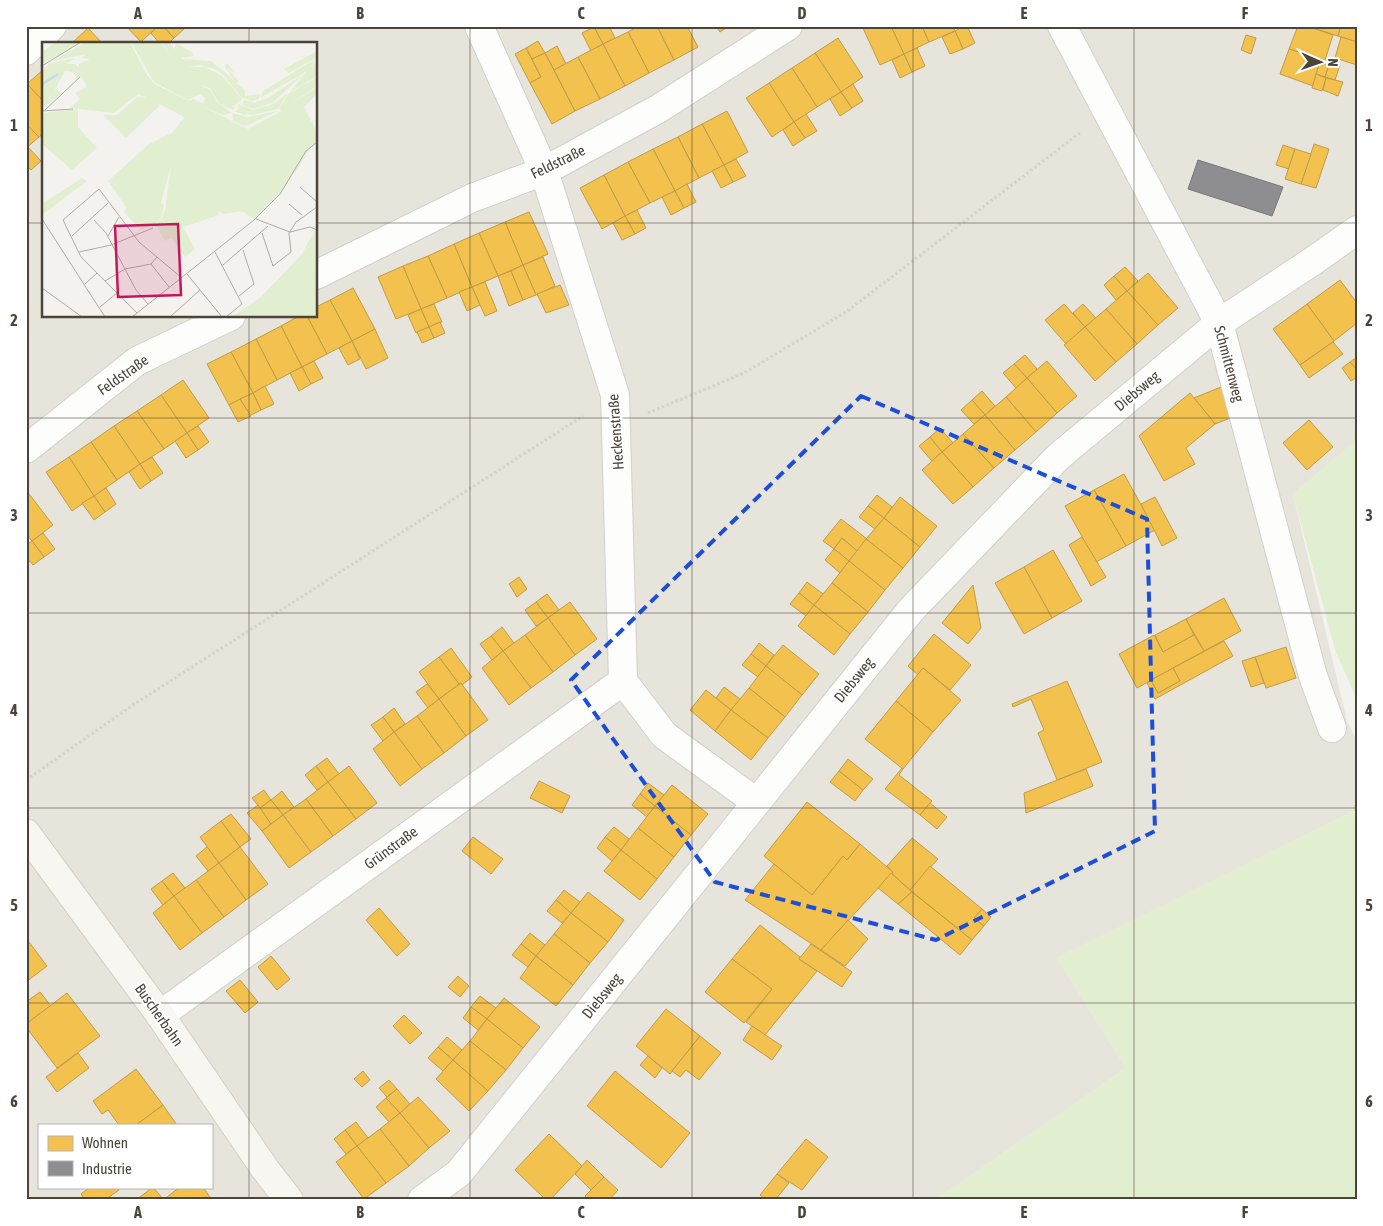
<svg xmlns="http://www.w3.org/2000/svg" width="1383" height="1226" font-family="'Asap Condensed',sans-serif">
  <rect width="100%" height="100%" fill="#f4f2ee"/>
  <path fill="#e7e4dc" fill-rule="evenodd" d="M26,26H1357V440L1293,494L1347,721L1357,741V809L1057,958L1126,1068L935,1200H26ZM44,44H316V316H44ZM39,1125H211V1187H39Z"/>
  <g fill="#e1eecf">
    <path d="M1357,440V700L1335,650L1293,494Z"/>
    <path d="M1357,809V1200H935L1126,1068L1057,958Z"/>
  </g>
  <g fill="#f2c14e" stroke="#c09c48">
    <path d="M126,26H158L141,42Z"/>
    <path d="M158,26H163L174,38L168,44H160L151,33Z"/>
    <path d="M163,26H182L184,29L174,38Z"/>
    <path d="M595,26H609L615,38L603,44L594,27Z"/>
    <path d="M638,26H657L674,60L649,73L628,32Z"/>
    <path d="M657,26H687L698,47L674,60Z"/>
    <path d="M716,26H729L720,32Z"/>
    <path d="M862,26H891L904,54L880,65Z"/>
    <path d="M891,26H922L929,42L904,54Z"/>
    <path d="M922,26H953L955,31L929,42Z"/>
    <path d="M964,26H967L975,43L963,49L955,31Z"/>
    <path d="M1298,26H1307L1333,35L1325,60L1289,49Z"/>
    <path d="M1307,26H1341L1338,36Z"/>
    <path d="M1341,26H1357V42L1338,36Z"/>
    <path d="M594,27L603,44L591,51L582,33Z"/>
    <path d="M88,28L103,44H71Z"/>
    <path d="M955,31L963,49L950,54L942,37Z"/>
    <path d="M628,32L649,73L625,86L603,44Z"/>
    <path d="M1246,35L1256,38L1251,54L1241,50Z"/>
    <path d="M1341,37L1357,42V65L1335,58Z"/>
    <path d="M838,38L863,77L841,92L815,53Z"/>
    <path d="M538,41L545,53L532,59L526,48Z"/>
    <path d="M603,44L625,86L600,99L578,57Z"/>
    <path d="M557,46L566,64L554,70L545,53Z"/>
    <path d="M526,48L541,77L530,83L515,54Z"/>
    <path d="M917,48L925,66L912,72L904,54Z"/>
    <path d="M1289,49L1321,59L1313,86L1280,74Z"/>
    <path d="M545,53L575,111L552,124L530,83L541,77L532,59Z"/>
    <path d="M815,53L841,92L817,107L792,68Z"/>
    <path d="M904,54L912,72L900,78L892,60Z"/>
    <path d="M578,57L600,99L575,111L554,70Z"/>
    <path d="M1321,59L1330,62L1325,77L1316,74Z"/>
    <path d="M1330,62L1340,65L1335,80L1325,77Z"/>
    <path d="M792,68L817,107L794,122L769,83Z"/>
    <path d="M44,69V102L27,84Z"/>
    <path d="M1316,74L1326,78L1322,91L1312,88Z"/>
    <path d="M1326,78L1343,82L1338,96L1323,90Z"/>
    <path d="M769,83L794,122L772,137L746,98Z"/>
    <path d="M27,84L44,102V133L39,137L26,124Z"/>
    <path d="M853,84L863,101L852,108L841,92Z"/>
    <path d="M841,92L852,108L840,116L830,99Z"/>
    <path d="M727,111L748,152L724,165L702,124Z"/>
    <path d="M806,114L817,131L805,138L794,122Z"/>
    <path d="M794,122L805,138L793,146L783,130Z"/>
    <path d="M26,124L39,137L26,148Z"/>
    <path d="M702,124L724,165L699,178L678,137Z"/>
    <path d="M678,137L699,178L675,191L653,149Z"/>
    <path d="M1314,144L1329,149L1316,188L1301,184Z"/>
    <path d="M1283,145L1295,149L1289,169L1276,165Z"/>
    <path d="M28,147L41,161L31,170L26,165V148Z"/>
    <path d="M653,149L675,191L650,203L628,162Z"/>
    <path d="M1295,149L1311,154L1301,184L1285,179Z"/>
    <path d="M736,159L746,176L733,182L724,165Z"/>
    <path d="M628,162L650,203L625,216L604,175Z"/>
    <path d="M724,165L733,182L721,188L712,171Z"/>
    <path d="M604,175L625,216L602,229L580,188Z"/>
    <path d="M687,184L696,202L684,208L675,191Z"/>
    <path d="M675,191L684,208L671,215L662,197Z"/>
    <path d="M637,210L646,228L635,234L625,216Z"/>
    <path d="M529,212L548,254L523,265L505,222Z"/>
    <path d="M625,216L635,234L622,240L613,223Z"/>
    <path d="M505,222L523,265L498,276L479,233Z"/>
    <path d="M479,233L498,276L472,287L454,244Z"/>
    <path d="M454,244L472,287L447,298L428,256Z"/>
    <path d="M428,256L447,298L421,309L403,266Z"/>
    <path d="M543,257L555,286L536,295L523,265Z"/>
    <path d="M523,265L536,295L523,300L511,271Z"/>
    <path d="M403,266L421,309L396,319L378,277Z"/>
    <path d="M1125,267L1138,281L1127,291L1114,276Z"/>
    <path d="M511,271L523,300L509,306L498,276Z"/>
    <path d="M1148,273L1178,308L1158,325L1127,291Z"/>
    <path d="M1114,276L1127,291L1116,300L1104,285Z"/>
    <path d="M1340,280L1357,303V323L1334,341L1307,304Z"/>
    <path d="M485,282L497,311L485,316L472,287Z"/>
    <path d="M560,285L569,305L546,313L537,294Z"/>
    <path d="M472,287L480,305L467,311L459,292Z"/>
    <path d="M353,288L375,329L352,341L330,300Z"/>
    <path d="M1127,291L1158,325L1137,344L1106,309Z"/>
    <path d="M330,300L352,341L327,354L307,316H316V307Z"/>
    <path d="M434,304L442,322L429,327L421,309Z"/>
    <path d="M1064,304L1085,327L1066,344L1045,320Z"/>
    <path d="M1083,304L1096,318L1085,327L1073,313Z"/>
    <path d="M1307,304L1334,341L1300,365L1273,329Z"/>
    <path d="M421,309L429,327L416,333L408,315Z"/>
    <path d="M1106,309L1137,344L1116,362L1085,327Z"/>
    <path d="M299,316H307L327,354L302,367L281,326Z"/>
    <path d="M440,322L445,333L434,338L429,327Z"/>
    <path d="M281,326L302,367L277,380L256,339Z"/>
    <path d="M429,327L434,338L422,343L417,332Z"/>
    <path d="M1085,327L1116,362L1095,381L1064,345Z"/>
    <path d="M375,329L388,358L366,369L352,341Z"/>
    <path d="M256,339L277,380L253,393L231,352Z"/>
    <path d="M352,341L360,359L348,365L339,348Z"/>
    <path d="M1333,342L1343,354L1309,378L1300,365Z"/>
    <path d="M231,352L253,393L229,405L207,364Z"/>
    <path d="M1025,355L1037,369L1027,378L1014,364Z"/>
    <path d="M1357,357V370L1350,362Z"/>
    <path d="M314,361L323,378L311,384L302,367Z"/>
    <path d="M1047,361L1077,396L1057,413L1027,378Z"/>
    <path d="M1350,362L1357,370V377L1351,381L1342,368Z"/>
    <path d="M1014,364L1027,378L1016,388L1003,373Z"/>
    <path d="M302,367L311,384L299,391L290,373Z"/>
    <path d="M1027,378L1057,413L1036,432L1006,397Z"/>
    <path d="M183,380L209,418L187,433L161,395Z"/>
    <path d="M265,386L274,404L261,410L253,393Z"/>
    <path d="M1221,387L1233,417L1215,424L1194,398Z"/>
    <path d="M982,391L995,406L985,415L972,400Z"/>
    <path d="M253,393L261,410L249,416L240,399Z"/>
    <path d="M1190,393L1215,424L1186,448L1195,464L1164,481L1139,436Z"/>
    <path d="M161,395L187,433L164,449L137,411Z"/>
    <path d="M1006,397L1036,432L1015,450L985,415Z"/>
    <path d="M240,399L251,416L238,422L229,405Z"/>
    <path d="M972,400L985,415L974,424L961,410Z"/>
    <path d="M137,411L164,449L140,464L114,426Z"/>
    <path d="M985,415L1015,450L994,468L963,434Z"/>
    <path d="M1309,420L1333,447L1307,470L1283,443Z"/>
    <path d="M114,426L140,464L117,480L91,442Z"/>
    <path d="M198,426L209,442L198,450L187,433Z"/>
    <path d="M940,428L953,443L942,452L930,437Z"/>
    <path d="M187,433L198,450L186,458L175,441Z"/>
    <path d="M963,434L994,468L973,487L942,452Z"/>
    <path d="M930,437L942,452L932,461L919,446Z"/>
    <path d="M91,442L117,480L94,496L69,457Z"/>
    <path d="M942,452L973,487L953,504L922,470Z"/>
    <path d="M69,457L94,496L72,511L46,472Z"/>
    <path d="M152,457L163,473L151,481L140,464Z"/>
    <path d="M140,464L151,481L140,489L129,472Z"/>
    <path d="M1124,474L1155,530L1126,546L1094,490Z"/>
    <path d="M106,488L116,504L105,512L94,496Z"/>
    <path d="M26,490L53,525L32,541L26,534Z"/>
    <path d="M1094,490L1126,546L1096,562L1065,506Z"/>
    <path d="M877,495L892,507L884,518L868,506Z"/>
    <path d="M94,496L105,512L94,520L82,503Z"/>
    <path d="M900,497L937,526L920,547L884,518Z"/>
    <path d="M1155,497L1177,538L1162,546L1141,504Z"/>
    <path d="M868,506L884,518L875,529L859,517Z"/>
    <path d="M884,518L920,547L903,568L866,539Z"/>
    <path d="M841,519L867,539L857,551L842,538L834,549L823,541Z"/>
    <path d="M43,533L55,549L44,557L32,541Z"/>
    <path d="M1082,537L1106,577L1091,586L1069,545Z"/>
    <path d="M842,538L857,551L849,561L834,549Z"/>
    <path d="M866,539L903,568L885,590L849,561Z"/>
    <path d="M32,541L44,557L33,565L26,557V545Z"/>
    <path d="M834,549L849,561L840,573L825,560Z"/>
    <path d="M1053,550L1082,601L1052,618L1024,567Z"/>
    <path d="M849,561L885,590L868,612L832,583Z"/>
    <path d="M1024,567L1052,618L1024,634L995,583Z"/>
    <path d="M519,577L527,589L517,597L509,584Z"/>
    <path d="M807,582L823,594L814,605L799,593Z"/>
    <path d="M832,583L868,612L850,634L814,605Z"/>
    <path d="M973,585L981,628L968,644L942,623Z"/>
    <path d="M799,593L814,605L806,616L790,604Z"/>
    <path d="M547,594L559,610L548,618L536,602Z"/>
    <path d="M1224,598L1241,631L1204,651L1186,619Z"/>
    <path d="M536,602L548,618L536,626L525,610Z"/>
    <path d="M570,602L597,639L575,655L548,618Z"/>
    <path d="M814,605L850,634L834,655L798,626Z"/>
    <path d="M548,618L575,655L553,672L525,635Z"/>
    <path d="M1186,619L1194,635L1163,652L1155,635Z"/>
    <path d="M502,627L514,643L503,651L491,636Z"/>
    <path d="M934,634L971,665L950,690L923,668L918,675L908,666Z"/>
    <path d="M525,635L553,672L531,688L503,651Z"/>
    <path d="M1154,635L1163,652L1194,635L1204,651L1137,688L1119,654Z"/>
    <path d="M491,636L503,651L492,660L480,644Z"/>
    <path d="M1224,641L1233,656L1155,699L1147,683L1151,680L1158,693L1180,681L1173,668Z"/>
    <path d="M759,643L774,655L766,666L751,654Z"/>
    <path d="M783,645L819,674L802,695L766,666Z"/>
    <path d="M1286,647L1296,678L1266,688L1255,657Z"/>
    <path d="M451,648L472,677L462,685L461,683L459,684L439,657Z"/>
    <path d="M503,651L531,688L509,705L482,668Z"/>
    <path d="M751,654L766,666L758,677L742,665Z"/>
    <path d="M439,657L459,684L439,699L419,672Z"/>
    <path d="M1255,657L1264,683L1251,687L1242,661Z"/>
    <path d="M766,666L802,695L785,717L749,688Z"/>
    <path d="M923,668L961,700L933,732L896,701Z"/>
    <path d="M1173,668L1180,681L1158,693L1151,680Z"/>
    <path d="M1067,681L1102,762L1057,780L1038,733L1044,730L1031,699L1013,707L1012,704Z"/>
    <path d="M461,683L488,720L466,736L439,699Z"/>
    <path d="M427,684L439,699L428,708L416,692Z"/>
    <path d="M724,687L740,699L731,710L716,698Z"/>
    <path d="M749,688L785,717L768,738L731,710Z"/>
    <path d="M706,690L731,710L715,731L690,710Z"/>
    <path d="M439,699L466,736L444,753L417,716Z"/>
    <path d="M896,701L933,732L903,769L865,739Z"/>
    <path d="M394,708L405,724L394,732L383,717Z"/>
    <path d="M731,710L768,738L751,760L715,731Z"/>
    <path d="M417,716L444,753L422,769L394,732Z"/>
    <path d="M383,717L394,732L383,741L371,725Z"/>
    <path d="M394,732L422,769L400,786L373,749Z"/>
    <path d="M327,758L339,774L328,782L316,766Z"/>
    <path d="M848,759L873,779L863,790L839,771Z"/>
    <path d="M316,766L328,782L317,790L305,775Z"/>
    <path d="M349,766L377,803L356,819L328,782Z"/>
    <path d="M902,768L903,769L899,775L932,801L920,815L885,789Z"/>
    <path d="M1086,769L1093,786L1026,813L1024,793Z"/>
    <path d="M839,771L863,790L855,801L830,782Z"/>
    <path d="M539,781L570,796L562,813L530,798Z"/>
    <path d="M328,782L356,819L333,836L306,799Z"/>
    <path d="M648,783L664,795L655,806L640,794Z"/>
    <path d="M672,785L708,814L691,835L655,806Z"/>
    <path d="M264,790L271,800L260,808L252,798Z"/>
    <path d="M282,791L294,807L283,815L271,800Z"/>
    <path d="M640,794L655,806L647,817L632,805Z"/>
    <path d="M306,799L333,836L311,852L283,815Z"/>
    <path d="M271,800L283,815L271,824L260,808Z"/>
    <path d="M807,802L860,844L847,860L843,856L812,895L764,856Z"/>
    <path d="M930,803L947,817L937,829L920,815Z"/>
    <path d="M258,805L271,824L262,831L247,813Z"/>
    <path d="M655,806L691,835L674,857L638,828Z"/>
    <path d="M231,814L251,839L240,847L221,821Z"/>
    <path d="M283,815L311,852L289,868L262,831Z"/>
    <path d="M221,821L240,847L219,863L200,837Z"/>
    <path d="M614,827L629,839L621,850L605,837Z"/>
    <path d="M638,828L674,857L657,879L621,850Z"/>
    <path d="M473,837L503,859L491,874L462,851Z"/>
    <path d="M605,837L621,850L612,861L597,848Z"/>
    <path d="M912,838L938,859L910,890L891,873L893,872L887,866Z"/>
    <path d="M860,844L893,872L821,950L745,900L774,864L812,895L843,856L847,860Z"/>
    <path d="M207,847L219,863L208,871L196,856Z"/>
    <path d="M240,847L268,884L246,900L219,863Z"/>
    <path d="M621,850L657,879L640,900L604,871Z"/>
    <path d="M219,863L246,900L224,917L196,880Z"/>
    <path d="M930,866L982,909L974,918L984,926L972,940L910,890Z"/>
    <path d="M173,873L185,888L174,896L162,881Z"/>
    <path d="M891,873L912,892L898,904L878,888Z"/>
    <path d="M196,880L224,917L202,933L174,896Z"/>
    <path d="M162,881L174,896L163,905L151,889Z"/>
    <path d="M564,890L580,902L571,913L556,900Z"/>
    <path d="M588,892L624,920L608,942L571,913Z"/>
    <path d="M912,892L972,940L960,955L898,904Z"/>
    <path d="M174,896L202,933L180,950L153,913Z"/>
    <path d="M556,900L571,913L562,923L547,911Z"/>
    <path d="M379,908L410,944L397,956L366,920Z"/>
    <path d="M982,909L991,917L984,926L974,918Z"/>
    <path d="M571,913L608,942L590,963L554,934Z"/>
    <path d="M848,920L868,939L845,966L821,950Z"/>
    <path d="M760,925L800,957L799,959L817,971L765,1035L746,1022L772,989L732,959Z"/>
    <path d="M530,933L545,945L536,956L521,944Z"/>
    <path d="M554,934L590,963L573,985L536,956Z"/>
    <path d="M26,938L47,966L26,982Z"/>
    <path d="M521,944L536,956L528,967L512,955Z"/>
    <path d="M811,944L852,972L842,987L799,959Z"/>
    <path d="M271,956L290,979L277,990L258,967Z"/>
    <path d="M536,956L573,985L556,1006L520,978Z"/>
    <path d="M732,959L772,989L744,1023L705,992Z"/>
    <path d="M458,976L469,986L460,997L448,987Z"/>
    <path d="M240,980L258,1002L245,1013L226,991Z"/>
    <path d="M40,992L51,1006L26,1024V1002Z"/>
    <path d="M67,993L100,1036L57,1068L26,1027V1024Z"/>
    <path d="M480,996L496,1008L487,1019L471,1007Z"/>
    <path d="M504,998L540,1027L523,1048L487,1019Z"/>
    <path d="M471,1007L487,1019L478,1030L463,1018Z"/>
    <path d="M666,1009L700,1036L670,1074L636,1046Z"/>
    <path d="M404,1015L422,1033L410,1044L393,1026Z"/>
    <path d="M487,1019L523,1048L506,1070L470,1041Z"/>
    <path d="M752,1026L782,1046L772,1060L743,1040Z"/>
    <path d="M700,1036L721,1053L699,1080L686,1070L680,1077L672,1071Z"/>
    <path d="M447,1037L462,1050L453,1060L438,1047Z"/>
    <path d="M470,1041L506,1070L488,1091L453,1060Z"/>
    <path d="M438,1047L453,1060L443,1071L428,1058Z"/>
    <path d="M78,1053L89,1068L57,1092L46,1077Z"/>
    <path d="M648,1056L662,1068L655,1078L640,1065Z"/>
    <path d="M453,1060L488,1091L469,1111L436,1079Z"/>
    <path d="M136,1069L163,1105L136,1125H119L108,1110L102,1114L93,1101Z"/>
    <path d="M363,1071L370,1080L362,1087L354,1079Z"/>
    <path d="M615,1071L690,1133L661,1168L587,1106Z"/>
    <path d="M389,1080L397,1089L387,1097L379,1088Z"/>
    <path d="M397,1089L410,1104L400,1113L386,1098Z"/>
    <path d="M418,1097L450,1131L429,1148L400,1113Z"/>
    <path d="M386,1098L400,1113L389,1122L376,1107Z"/>
    <path d="M163,1105L177,1125H136Z"/>
    <path d="M400,1113L429,1148L409,1166L380,1129Z"/>
    <path d="M356,1122L368,1138L357,1146L345,1130Z"/>
    <path d="M380,1129L409,1166L386,1183L357,1146Z"/>
    <path d="M345,1130L357,1146L346,1154L334,1139Z"/>
    <path d="M549,1134L582,1166L550,1200H546L515,1170Z"/>
    <path d="M806,1139L828,1157L802,1190L777,1174Z"/>
    <path d="M357,1146L386,1183L364,1199L336,1162Z"/>
    <path d="M587,1160L604,1177L591,1190L575,1174Z"/>
    <path d="M777,1174L789,1183L775,1200H766L760,1195Z"/>
    <path d="M604,1177L618,1190L609,1200H589L585,1196Z"/>
    <path d="M90,1187H118L119,1190L105,1200H85L81,1194Z"/>
    <path d="M153,1187L163,1199L136,1200Z"/>
    <path d="M180,1187H203L212,1200H163Z"/>
  </g>
  <path fill="#8d8d92" stroke="#797777" d="M1198,160L1283,187L1272,216L1188,189Z"/>
  <g fill="none" stroke-linecap="round" stroke-linejoin="round">
    <defs>
      <g id="minor">
        <path d="M479,26L544,171L615,395L623,681L664,735L756,802"/>
        <path d="M1062,26L1219,323L1313,676L1332,728"/>
        <path d="M26,51L52,26"/>
        <path d="M316,275L472,198L544,171L658,109L788,26"/>
        <path d="M26,449L137,361L231,316"/>
        <path d="M160,1015L623,681"/>
        <path d="M422,1200L459,1173L911,610L1058,457L1219,323L1313,261L1357,230"/>
      </g>
      <path id="secondary" d="M26,833L160,1015L265,1169L289,1200"/>
    </defs>
    <use href="#minor" stroke="#d2d0cb" stroke-width="30"/>
    <use href="#secondary" stroke="#d3cfc5" stroke-width="30"/>
    <g stroke="#d3d2cc" stroke-width="3" stroke-dasharray="2.5 2.5" stroke-linecap="butt">
      <path d="M648,413L744,373L846,312L1081,132"/>
      <path d="M26,780L133,705L583,416"/>
    </g>
    <use href="#minor" stroke="#fdfdfc" stroke-width="28"/>
    <use href="#secondary" stroke="#f7f6f1" stroke-width="28"/>
  </g>
  <path fill="none" stroke="#1d4ed8" stroke-width="4" stroke-dasharray="10 6" stroke-linejoin="round" d="M861,396L1147,519L1155,831L936,940L715,882L571,680Z"/>
  <path fill="none" stroke="#4b4439" stroke-width="1" stroke-opacity="0.55" d="M249,26V44M470,26V1200M692,26V1200M913,26V1200M1134,26V1200M26,223H44M316,223H1357M249,316V1200M26,418H1357M26,613H1357M26,808H1357M26,1003H1357"/>
  <g text-anchor="middle" stroke-width="5" stroke-linejoin="round" paint-order="stroke">
    <g font-size="15" fill="#4b4439" stroke="#fff">
      <text transform="translate(558 162) rotate(-26)" y="5">Feldstraße</text>
      <text transform="translate(1229 364) rotate(75)" y="5">Schmittenweg</text>
      <text transform="translate(123 375) rotate(-35)" y="5">Feldstraße</text>
      <text transform="translate(1137 391) rotate(-40)" y="5">Diebsweg</text>
      <text transform="translate(616 432) rotate(-94)" y="5">Heckenstraße</text>
      <text transform="translate(854 680) rotate(-51)" y="5">Diebsweg</text>
      <text transform="translate(391 848) rotate(-36)" y="5">Grünstraße</text>
      <text transform="translate(602 996) rotate(-51)" y="5">Diebsweg</text>
      <text transform="translate(159 1015) rotate(55)" y="5">Buscherbahn</text>
    </g>
  </g>
  <g transform="translate(42 42)">
    <rect width="275" height="275" fill="#f4f2ee"/>
    <path d="M14,0H40L0,22V10ZM44,0H88L103,30L112,42L147,59L151,57L161,62L163,56L158,52L146,58L112,40L89,0H119L133,21L120,0H127L140,17L169,19L192,38L183,25L184,22H186L192,31L184,25L197,40L194,41L203,48V54L218,52L217,57L209,59L199,55L181,33L173,27L157,23L146,25H163L180,34L200,57L190,65H193L191,68L177,61L168,46L156,42L168,48L175,60L190,71L206,75L236,69L203,84L191,79L190,71L181,73L158,63L206,87L240,69L237,67L246,52L275,35V44L241,67L275,45V52L262,65L275,90V98L241,147L212,177L200,169L181,172L176,169L177,173L141,185L153,207L143,215L129,196L123,199L114,183L120,176L123,168L129,124L119,161L122,163L119,176L112,183L99,188L82,170L85,166L66,139L107,102L130,91L143,75L107,57L118,63L84,96L61,73H75L95,55L105,56L96,52L72,71L28,66L38,57L33,51L45,45L39,34L36,38L31,30L23,29L13,47L20,51L3,64L0,62V29L8,21L34,16L24,22H33L37,26V22L48,17L40,16L44,12L11,19ZM135,2L150,10L151,14L139,16L132,6ZM275,9V15L247,31L242,27ZM275,16L267,27L275,18V34L248,50L265,29L218,56L221,49ZM263,31L230,61L211,67L201,63L202,58L212,61L226,56ZM245,52L236,67L210,73L203,71L206,74L192,69L196,68V62L211,68L231,62ZM36,67V85L55,106L30,128L0,102V71ZM40,136L45,139L0,173V162ZM267,188L275,189V275H190L219,255L260,212L271,191Z" fill="#e1eecf"/>
    <path fill="none" stroke="#c0ddf1" stroke-width="2.5" d="M0,42L16,32"/>
    <path fill="none" stroke="#b0aca6" stroke-width="1" d="M0,24L39,0M3,68L38,35M0,69L31,67M258,145L275,160M247,162L260,173M0,177L63,275M214,177L248,190L268,185L275,188M52,178L64,191L94,248L106,262M220,191L231,224L249,210L247,191L254,180L275,165M30,194L66,161M66,194L77,175M37,210L69,203L111,186M173,210L200,262L184,275M109,222L127,245M181,223L226,184M145,232L180,275M63,239L83,227L109,222L115,215M43,242L55,231M0,246L40,275M197,254L212,242L201,208M58,265L75,251M95,271L39,215L21,178L57,147L97,200L140,236M90,275L212,178L238,152L264,109L275,100M128,275L158,248"/>
    <path fill="#c2185b" fill-opacity="0.15" stroke="#c2185b" stroke-width="2.5" d="M136,182L139,253L76,255L73,184Z"/>
    <rect width="275" height="275" fill="none" stroke="#4b4439" stroke-width="2.5"/>
  </g>
  <rect width="1383" height="1226" fill="none" stroke="#ffffff" stroke-width="55"/>
  <rect x="38" y="1124" width="175" height="65" fill="#ffffff" stroke="#b7b4b0"/>
  <rect x="48" y="1136" width="25" height="15" fill="#f2c14e" stroke="#b7b4b0"/>
  <text x="82" y="1148" font-size="15" fill="#4b4439">Wohnen</text>
  <rect x="48" y="1161" width="25" height="15" fill="#8d8d92" stroke="#b7b4b0"/>
  <text x="82" y="1174" font-size="15" fill="#4b4439">Industrie</text>
  <g transform="translate(1320 62) rotate(92)" stroke="#ffffff" stroke-width="4" paint-order="stroke">
  <path d="M0-4L9 19L0 12L-9 19Z" fill="#4b4439"/>
  <text y="-8" font-size="14" font-weight="bold" text-anchor="middle" fill="#4b4439">N</text>
  </g>
  <rect x="28" y="28" width="1328" height="1170" fill="none" stroke="#4b4439" stroke-width="2"/>
  <g font-size="16" text-anchor="middle" font-weight="bold" fill="#4b4439">
    <text x="138" y="19">A</text>
    <text x="360" y="19">B</text>
    <text x="581" y="19">C</text>
    <text x="802" y="19">D</text>
    <text x="1024" y="19">E</text>
    <text x="1245" y="19">F</text>
    <text x="14" y="131">1</text>
    <text x="1369" y="131">1</text>
    <text x="14" y="326">2</text>
    <text x="1369" y="326">2</text>
    <text x="14" y="521">3</text>
    <text x="1369" y="521">3</text>
    <text x="14" y="716">4</text>
    <text x="1369" y="716">4</text>
    <text x="14" y="911">5</text>
    <text x="1369" y="911">5</text>
    <text x="14" y="1107">6</text>
    <text x="1369" y="1107">6</text>
    <text x="138" y="1218">A</text>
    <text x="360" y="1218">B</text>
    <text x="581" y="1218">C</text>
    <text x="802" y="1218">D</text>
    <text x="1024" y="1218">E</text>
    <text x="1245" y="1218">F</text>
  </g>
</svg>
